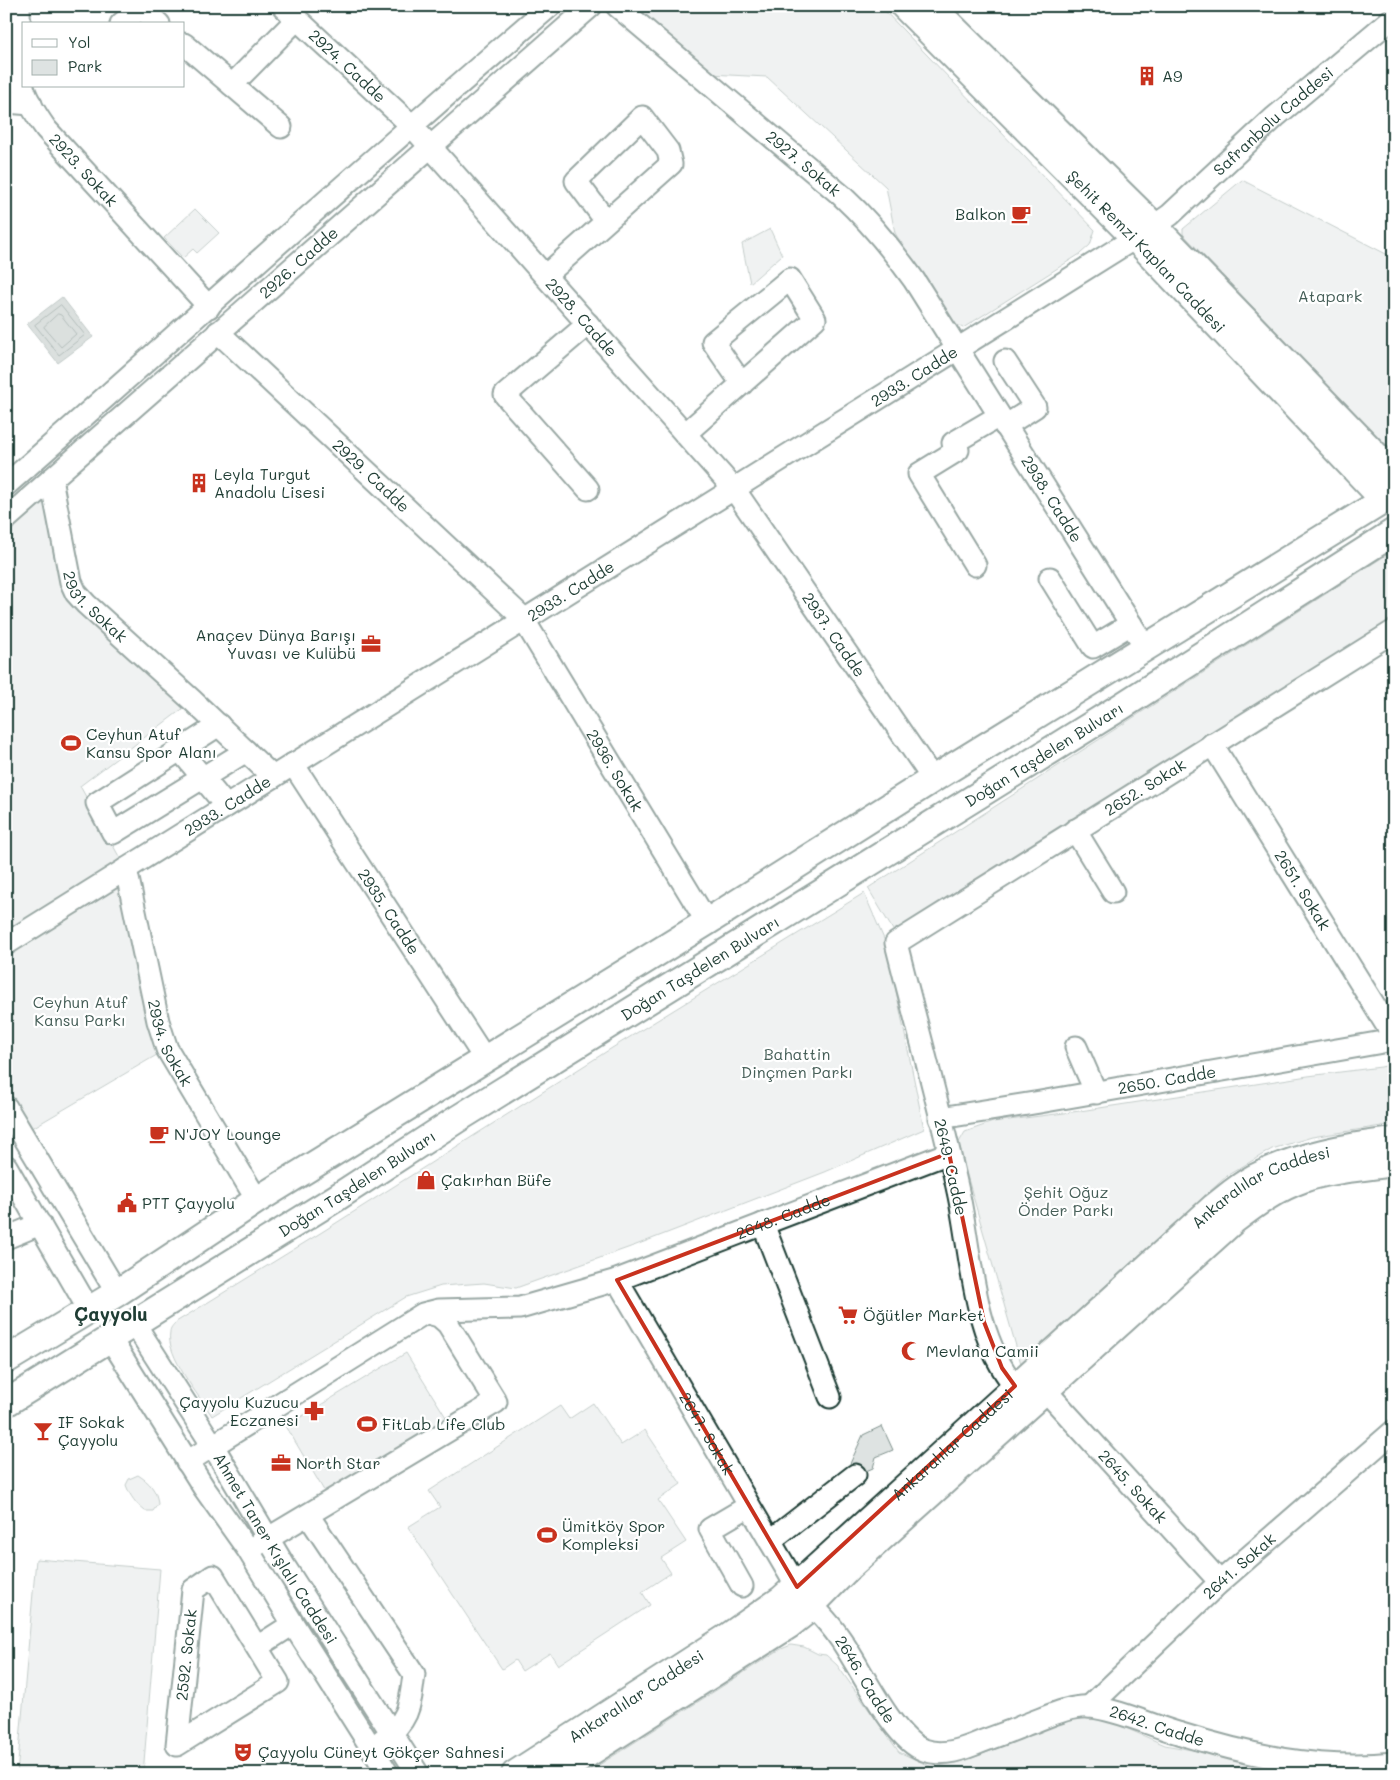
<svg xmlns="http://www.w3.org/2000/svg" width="1400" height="1780" font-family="Mali,sans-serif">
  <rect width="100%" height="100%" fill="#fff"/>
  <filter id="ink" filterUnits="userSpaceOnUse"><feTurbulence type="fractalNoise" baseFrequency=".02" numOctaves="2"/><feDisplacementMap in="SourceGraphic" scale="10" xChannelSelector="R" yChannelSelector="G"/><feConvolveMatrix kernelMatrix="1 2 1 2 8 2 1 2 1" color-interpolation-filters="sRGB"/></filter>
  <g filter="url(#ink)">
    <g fill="#dee3e2" stroke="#7e908b">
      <path d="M636,6H880L1095,230L1090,245L1080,254L963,328L949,321L895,233L886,187L767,77L710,74Z"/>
      <path d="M1242,180L1390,256L1394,253V450L1380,440L1183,234V229Z"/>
      <path d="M195,209L219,233L197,253L193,249L183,258L164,238Z"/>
      <path d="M770,229L782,255L750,283L742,244Z"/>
      <path d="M51,479L71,582L193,701L80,786L126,869L167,1049L22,1134L6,1107V519Z"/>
      <path d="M1394,550V622L896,935L868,888Z"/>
      <path d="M864,893L887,946L924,1129L825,1172L636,1245L516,1288L484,1283L441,1286L406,1297L212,1416C200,1397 165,1355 170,1332C170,1328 173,1325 176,1322L322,1232L612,1048Z"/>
      <path d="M1394,1064V1124L1312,1137L1272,1149L1228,1175L1084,1305L1022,1367L958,1144L965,1132L993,1122L1080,1111L1308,1076L1381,1067Z"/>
      <path d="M406,1353L449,1422L326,1494L286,1426Z"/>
      <path d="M593,1403L621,1445L645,1430L681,1484L658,1500L686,1542L661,1558L671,1573L642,1592L650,1605L558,1665L550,1653L522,1671L515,1660L502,1669L408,1527L440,1507L429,1491L560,1406L569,1419Z"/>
      <path d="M882,1426L893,1450L876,1457L873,1468L859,1474L849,1466L863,1435Z"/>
      <path d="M138,1475C149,1482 157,1490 158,1504L153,1511H145C136,1504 130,1496 126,1485L129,1479Z"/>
      <path d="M36,1559L160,1569L143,1774H17Z"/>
      <path d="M791,1645L804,1647L818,1654L826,1655L837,1665L899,1752L932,1767L957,1763L988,1752L1056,1724L1079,1718L1100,1717L1165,1745L1320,1774H585L779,1650Z"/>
    </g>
    <path fill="#afbab7" stroke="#758883" d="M62,297L93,337L58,363L27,324Z"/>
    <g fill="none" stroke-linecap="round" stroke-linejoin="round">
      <g stroke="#596f68" stroke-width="1">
        <path d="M61,305L85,335L59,355L35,325Z"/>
        <path d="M58,314L61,315L76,334L61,347L44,327Z"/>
      </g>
      <defs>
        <g id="minor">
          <path id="s1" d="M19,6C20,27 17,61 21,80C25,98 36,115 46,129L209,307"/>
          <path id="s2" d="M283,6L411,125L734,489L933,779"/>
          <path id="s3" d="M617,6L841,195C869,221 892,249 914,280L1146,648"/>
          <path d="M121,24L141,8L159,24"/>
          <path d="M184,44L232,85L297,19"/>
          <path d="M232,85L281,127"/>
          <path d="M6,102L31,104"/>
          <path id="s4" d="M1154,226L1170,215L1275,117L1394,17"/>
          <path d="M545,276L671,164L668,151L642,117L576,181L606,221"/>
          <path d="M588,324L505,395L588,489"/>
          <path id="s5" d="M218,332L522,617L707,922"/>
          <path d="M1005,426L1035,407L1005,361"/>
          <path d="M685,434L815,319L790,279L713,342L742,384"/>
          <path id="s6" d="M51,479L71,582L76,593L86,604L193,701L273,777"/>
          <path d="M6,485C187,326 366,163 550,6"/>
          <path id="s7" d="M6,519L591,6"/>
          <path d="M975,565L919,474L958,450L953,443L999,416"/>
          <path d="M1050,578L1093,647L1131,624"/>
          <path d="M219,725L97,803L113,833L246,751"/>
          <path id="s8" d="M1212,744L1394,1037"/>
          <path d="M180,750L226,806"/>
          <path id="s9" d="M293,764L485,1059"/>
          <path d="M1075,830L1113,892"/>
          <path id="s10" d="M126,869L158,1021L167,1049L257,1200"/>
          <path id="s11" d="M6,944L1135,238"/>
          <path d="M1076,1047L1096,1093"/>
          <path d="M6,1107L117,1293"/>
          <path id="s12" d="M940,1118L1040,1102L1394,1040"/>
          <path d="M6,1166L89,1310"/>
          <path d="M763,1224L830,1397"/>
          <path d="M6,1238L40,1224"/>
          <path id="s13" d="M617,1280L797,1587"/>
          <path id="s14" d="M134,1323L213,1446L285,1567L418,1774"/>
          <path d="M110,1338L204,1488L248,1550L293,1624L388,1774"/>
          <path id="s15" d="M1015,1386C973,1336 972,1258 959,1196C941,1111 917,1027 896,943L1394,631"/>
          <path id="s16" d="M1046,1391L1220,1582"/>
          <path id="s17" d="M187,1462L423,1314L439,1310L520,1308L617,1280L949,1153"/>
          <path d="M308,1515L414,1674C410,1706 409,1722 381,1741"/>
          <path d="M770,1541L855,1475"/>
          <path d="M257,1545L496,1402L448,1324L439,1316L428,1313"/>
          <path d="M213,1576L278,1682L177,1745L193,1590Z"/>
          <path d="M742,1586L710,1529L749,1506"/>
          <path id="s18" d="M812,1605C821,1615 831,1625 839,1637C859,1664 893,1740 924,1750C944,1757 964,1749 983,1741C997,1736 1011,1731 1025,1725C1045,1718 1069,1705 1091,1707C1119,1710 1150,1725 1178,1733C1248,1755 1320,1771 1394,1763"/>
          <path d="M257,1647L293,1624"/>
          <path id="s19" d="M1089,1707L1220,1582L1394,1431"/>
        </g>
        <g id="major">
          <path id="s20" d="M904,6L1135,238L1384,500L1394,503"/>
          <path d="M931,6L1154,226L1394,474"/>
          <path d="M6,1360L117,1293L257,1200L707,922L933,779L1394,494"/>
          <path id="s21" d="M6,1403L336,1198L459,1118L1122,706L1394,532"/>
          <path id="s22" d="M515,1774L726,1638L782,1599L1214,1207C1227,1197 1239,1186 1254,1178C1298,1155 1345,1147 1394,1141"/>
          <path d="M556,1774L789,1625L803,1614L850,1566L1233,1221C1255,1204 1277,1188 1303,1179C1331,1169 1364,1168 1394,1163"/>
        </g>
      </defs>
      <use href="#minor" stroke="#1f3d34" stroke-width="25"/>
      <use href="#major" stroke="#1f3d34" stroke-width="30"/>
      <use href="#minor" stroke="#fff" stroke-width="21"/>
      <use href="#major" stroke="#fff" stroke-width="26"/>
    </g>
  </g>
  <path d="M0 0H1400V1780H0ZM949,1153L984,1322L1002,1368L1015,1386L797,1587L617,1280Z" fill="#fff" fill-opacity=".55" fill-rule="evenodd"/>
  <path fill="none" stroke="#c8321e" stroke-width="4" stroke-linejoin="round" d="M949,1153L984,1322L1002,1368L1015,1386L797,1587L617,1280Z"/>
  <defs>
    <symbol id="building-bare" viewBox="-9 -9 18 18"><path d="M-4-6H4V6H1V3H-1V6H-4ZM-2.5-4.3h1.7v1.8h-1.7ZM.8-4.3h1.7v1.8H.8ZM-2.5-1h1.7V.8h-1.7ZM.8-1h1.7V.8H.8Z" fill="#c8321e" stroke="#fff" stroke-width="2.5" paint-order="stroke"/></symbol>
    <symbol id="cafe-bare" viewBox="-9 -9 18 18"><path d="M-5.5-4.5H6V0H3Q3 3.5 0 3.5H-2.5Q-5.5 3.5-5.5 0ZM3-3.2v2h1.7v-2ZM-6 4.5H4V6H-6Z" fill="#c8321e" stroke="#fff" stroke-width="2.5" paint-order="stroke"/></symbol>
    <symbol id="office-bare" viewBox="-9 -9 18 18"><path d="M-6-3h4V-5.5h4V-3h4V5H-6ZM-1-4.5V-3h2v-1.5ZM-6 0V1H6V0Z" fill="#c8321e" stroke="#fff" stroke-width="2.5" paint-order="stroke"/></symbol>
    <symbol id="stadium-bare" viewBox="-9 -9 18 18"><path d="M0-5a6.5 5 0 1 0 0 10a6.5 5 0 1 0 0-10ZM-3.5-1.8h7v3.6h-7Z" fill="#c8321e" stroke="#fff" stroke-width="2.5" paint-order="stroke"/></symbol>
    <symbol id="shop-bare" viewBox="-9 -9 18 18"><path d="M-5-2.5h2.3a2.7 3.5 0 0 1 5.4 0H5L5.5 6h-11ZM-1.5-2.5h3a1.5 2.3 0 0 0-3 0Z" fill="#c8321e" stroke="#fff" stroke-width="2.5" paint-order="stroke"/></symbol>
    <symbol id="civic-bare" viewBox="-9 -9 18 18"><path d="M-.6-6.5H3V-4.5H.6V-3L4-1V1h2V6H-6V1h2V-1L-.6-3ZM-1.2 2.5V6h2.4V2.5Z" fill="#c8321e" stroke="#fff" stroke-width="2.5" paint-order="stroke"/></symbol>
    <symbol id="supermarket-bare" viewBox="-9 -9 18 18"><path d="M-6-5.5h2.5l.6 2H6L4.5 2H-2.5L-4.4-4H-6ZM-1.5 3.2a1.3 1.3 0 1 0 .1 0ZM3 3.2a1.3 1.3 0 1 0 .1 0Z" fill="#c8321e" stroke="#fff" stroke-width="2.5" paint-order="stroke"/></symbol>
    <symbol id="mosque-bare" viewBox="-9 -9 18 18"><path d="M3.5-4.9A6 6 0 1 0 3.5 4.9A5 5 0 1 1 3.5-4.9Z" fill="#c8321e" stroke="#fff" stroke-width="2.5" paint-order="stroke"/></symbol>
    <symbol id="pharmacy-bare" viewBox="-9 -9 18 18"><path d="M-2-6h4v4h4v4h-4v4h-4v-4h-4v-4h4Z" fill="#c8321e" stroke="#fff" stroke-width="2.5" paint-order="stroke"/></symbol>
    <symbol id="bar-bare" viewBox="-9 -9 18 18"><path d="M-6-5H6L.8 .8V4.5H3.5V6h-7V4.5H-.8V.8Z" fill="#c8321e" stroke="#fff" stroke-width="2.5" paint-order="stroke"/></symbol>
    <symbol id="theatre-bare" viewBox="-9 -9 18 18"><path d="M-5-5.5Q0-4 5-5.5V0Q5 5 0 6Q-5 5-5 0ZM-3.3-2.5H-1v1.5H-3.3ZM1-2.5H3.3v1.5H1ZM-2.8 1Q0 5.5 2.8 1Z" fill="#c8321e" stroke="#fff" stroke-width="2.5" paint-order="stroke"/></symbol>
  </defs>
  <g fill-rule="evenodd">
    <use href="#building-bare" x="1133" y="62" width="28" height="28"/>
    <use href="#cafe-bare" x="1007" y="200" width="28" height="28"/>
    <use href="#building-bare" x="185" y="469" width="28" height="28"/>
    <use href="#office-bare" x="357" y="630" width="28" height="28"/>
    <use href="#stadium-bare" x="57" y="729" width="28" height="28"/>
    <use href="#cafe-bare" x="145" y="1120" width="28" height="28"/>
    <use href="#shop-bare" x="412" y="1166" width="28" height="28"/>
    <use href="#civic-bare" x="113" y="1189" width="28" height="28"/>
    <use href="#supermarket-bare" x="834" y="1301" width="28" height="28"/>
    <use href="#mosque-bare" x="897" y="1337" width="28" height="28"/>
    <use href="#pharmacy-bare" x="300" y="1397" width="28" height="28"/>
    <use href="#stadium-bare" x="353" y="1410" width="28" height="28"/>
    <use href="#bar-bare" x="29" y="1417" width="28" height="28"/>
    <use href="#office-bare" x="267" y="1449" width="28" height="28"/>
    <use href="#stadium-bare" x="533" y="1521" width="28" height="28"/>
    <use href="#theatre-bare" x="229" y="1738" width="28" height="28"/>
  </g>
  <g text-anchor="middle" stroke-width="4.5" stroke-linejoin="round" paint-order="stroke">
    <g font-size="16" fill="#1f3d34" stroke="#fff">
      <text dy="6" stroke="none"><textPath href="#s2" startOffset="88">2924. Cadde</textPath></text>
      <text dy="6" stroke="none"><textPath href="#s4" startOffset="159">Safranbolu Caddesi</textPath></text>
      <text dy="6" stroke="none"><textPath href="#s3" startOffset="244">2927. Sokak</textPath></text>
      <text dy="6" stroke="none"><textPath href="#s1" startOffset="185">2923. Sokak</textPath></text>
      <text dy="6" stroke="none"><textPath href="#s20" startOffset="345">Şehit Remzi Kaplan Caddesi</textPath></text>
      <text dy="6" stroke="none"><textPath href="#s7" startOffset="389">2926. Cadde</textPath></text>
      <text dy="6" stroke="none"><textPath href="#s2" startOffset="432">2928. Cadde</textPath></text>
      <text dy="6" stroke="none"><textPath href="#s11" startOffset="1071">2933. Cadde</textPath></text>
      <text dy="6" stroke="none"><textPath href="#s5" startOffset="210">2929. Cadde</textPath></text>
      <text dy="6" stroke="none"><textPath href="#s3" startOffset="664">2938. Cadde</textPath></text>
      <text dy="6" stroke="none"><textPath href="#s11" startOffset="666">2933. Cadde</textPath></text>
      <text dy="6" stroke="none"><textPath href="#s6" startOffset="139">2931. Sokak</textPath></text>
      <text dy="6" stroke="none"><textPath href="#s2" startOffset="838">2937. Cadde</textPath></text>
      <text dy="6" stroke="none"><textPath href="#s21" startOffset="1224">Doğan Taşdelen Bulvarı</textPath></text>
      <text dy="6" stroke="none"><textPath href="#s5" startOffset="596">2936. Sokak</textPath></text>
      <text dy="6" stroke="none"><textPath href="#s15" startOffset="755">2652. Sokak</textPath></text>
      <text dy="6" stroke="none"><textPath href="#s11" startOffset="261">2933. Cadde</textPath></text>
      <text dy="6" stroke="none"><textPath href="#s8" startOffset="172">2651. Sokak</textPath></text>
      <text dy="6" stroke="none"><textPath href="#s9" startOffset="176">2935. Cadde</textPath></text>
      <text dy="6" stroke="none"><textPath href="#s21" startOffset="819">Doğan Taşdelen Bulvarı</textPath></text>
      <text dy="6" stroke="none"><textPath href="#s10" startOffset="180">2934. Sokak</textPath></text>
      <text dy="6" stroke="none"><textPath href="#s12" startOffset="230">2650. Cadde</textPath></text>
      <text transform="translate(951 1167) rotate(77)" y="6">2649. Cadde</text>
      <text dy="6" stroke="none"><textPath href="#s21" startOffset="414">Doğan Taşdelen Bulvarı</textPath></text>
      <text dy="6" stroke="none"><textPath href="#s22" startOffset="954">Ankaralılar Caddesi</textPath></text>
      <text dy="6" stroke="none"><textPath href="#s17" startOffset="655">2648. Cadde</textPath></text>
      <text dy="6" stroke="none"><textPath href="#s13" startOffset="178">2647. Sokak</textPath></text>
      <text dy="6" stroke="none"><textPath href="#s22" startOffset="549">Ankaralılar Caddesi</textPath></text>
      <text dy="6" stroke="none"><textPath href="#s16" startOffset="129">2645. Sokak</textPath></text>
      <text dy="6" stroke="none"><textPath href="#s14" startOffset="266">Ahmet Taner Kışlalı Caddesi</textPath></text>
      <text dy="6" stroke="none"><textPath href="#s19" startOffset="206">2641. Sokak</textPath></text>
      <text transform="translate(186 1655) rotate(-84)" y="6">2592. Sokak</text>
      <text dy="6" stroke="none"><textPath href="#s18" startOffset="92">2646. Cadde</textPath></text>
      <text dy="6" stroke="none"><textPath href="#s22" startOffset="144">Ankaralılar Caddesi</textPath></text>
      <text dy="6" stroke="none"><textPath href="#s18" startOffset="429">2642. Cadde</textPath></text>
    </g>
    <g font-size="16" fill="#1f3d34" stroke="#fff" text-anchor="start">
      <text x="1162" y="82">A9</text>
      <text x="1006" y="220" text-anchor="end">Balkon</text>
      <text x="214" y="480">Leyla Turgut<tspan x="214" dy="18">Anadolu Lisesi</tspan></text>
      <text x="356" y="641" text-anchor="end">Anaçev Dünya Barışı<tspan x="356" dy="18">Yuvası ve Kulübü</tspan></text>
      <text x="86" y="740">Ceyhun Atuf<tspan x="86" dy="18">Kansu Spor Alanı</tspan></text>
      <text x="174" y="1140">N'JOY Lounge</text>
      <text x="441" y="1186">Çakırhan Büfe</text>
      <text x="142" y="1209">PTT Çayyolu</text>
      <text x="863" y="1321">Öğütler Market</text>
      <text x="926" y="1357">Mevlana Camii</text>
      <text x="299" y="1408" text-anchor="end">Çayyolu Kuzucu<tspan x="299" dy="18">Eczanesi</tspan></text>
      <text x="58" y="1428">IF Sokak<tspan x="58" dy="18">Çayyolu</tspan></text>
      <text x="382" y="1430">FitLab Life Club</text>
      <text x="296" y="1469">North Star</text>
      <text x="562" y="1532">Ümitköy Spor<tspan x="562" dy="18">Kompleksi</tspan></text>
      <text x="258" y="1758">Çayyolu Cüneyt Gökçer Sahnesi</text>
    </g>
    <g font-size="16" fill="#455e57" stroke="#fff">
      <text x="1330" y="302">Atapark</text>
      <text x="80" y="1008">Ceyhun Atuf<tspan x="80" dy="18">Kansu Parkı</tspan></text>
      <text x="797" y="1060">Bahattin<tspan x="797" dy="18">Dinçmen Parkı</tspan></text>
      <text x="1066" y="1198">Şehit Oğuz<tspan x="1066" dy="18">Önder Parkı</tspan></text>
    </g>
    <g font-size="19" font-weight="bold" fill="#1f3d34" stroke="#fff">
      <text x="111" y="1321">Çayyolu</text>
    </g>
  </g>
  <rect width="1400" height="1780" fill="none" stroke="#fff" stroke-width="25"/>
  <rect x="12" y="12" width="1375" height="1755" fill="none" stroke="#1f3d34" stroke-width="2" filter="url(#ink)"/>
  <rect x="22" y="22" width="162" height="65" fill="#ffffff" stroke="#a5b1ae"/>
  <rect x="32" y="39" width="25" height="8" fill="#ffffff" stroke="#a5b1ae"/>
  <text x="68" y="48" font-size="15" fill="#1f3d34">Yol</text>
  <rect x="32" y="60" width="25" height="15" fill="#dee3e2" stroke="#a5b1ae"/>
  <text x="68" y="72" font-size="15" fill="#1f3d34">Park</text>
</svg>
